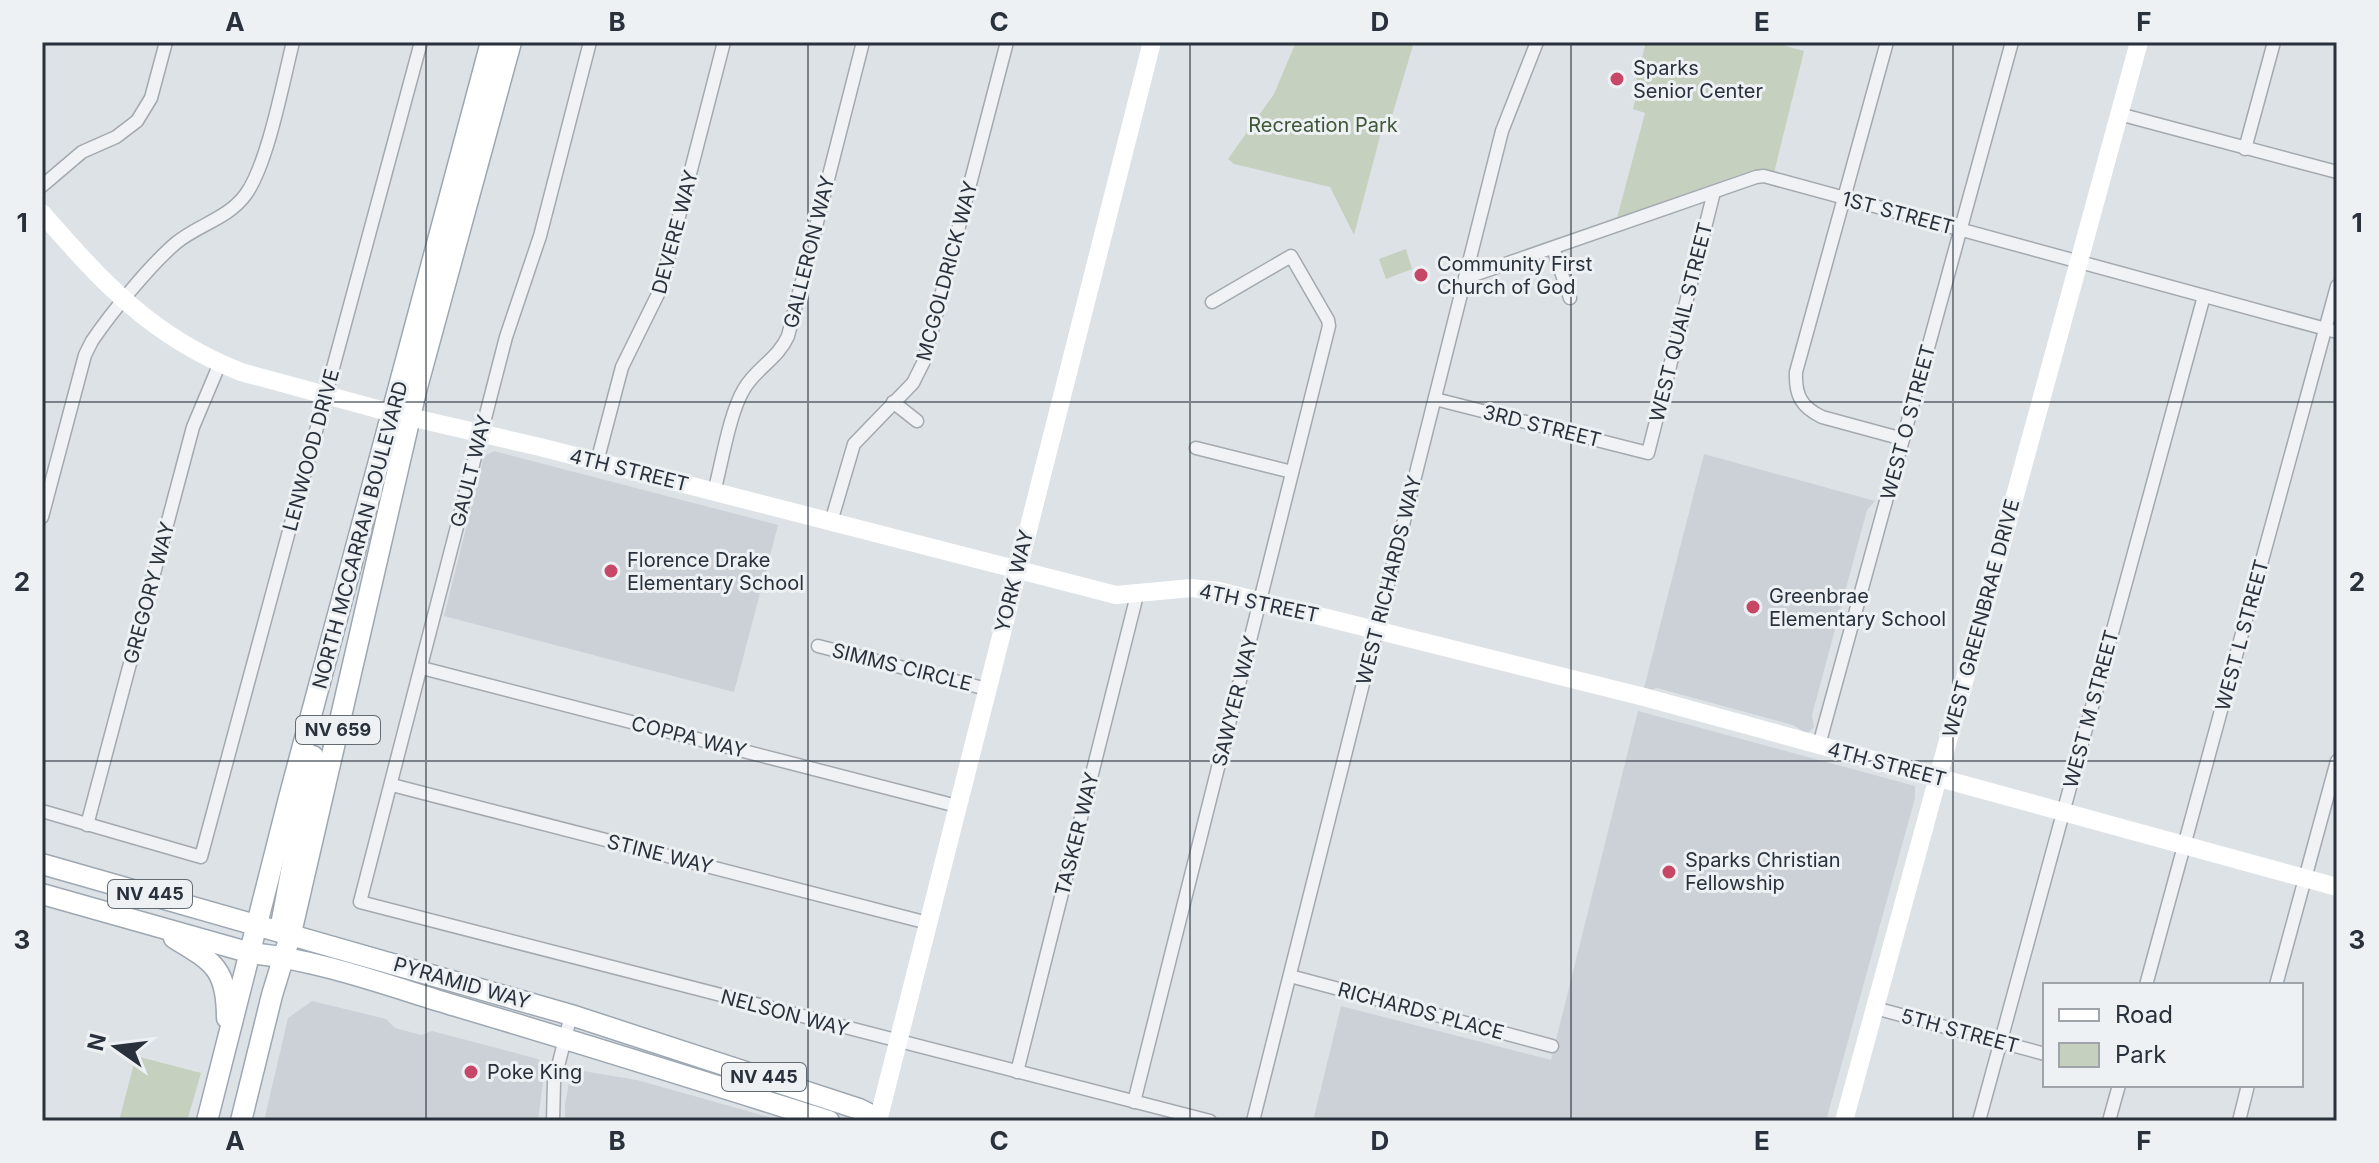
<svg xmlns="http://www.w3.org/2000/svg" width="2379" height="1163" font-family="Inter,sans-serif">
  <rect width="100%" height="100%" fill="#dde2e6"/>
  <g fill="#ccd1d8">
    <path d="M494,451L778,525L734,692L444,616L484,456Z"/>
    <path d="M1704,454L1875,501L1867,510L1812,715L1814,727L1807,734L1793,725L1657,688L1651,690L1644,688Z"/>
    <path d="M1638,711L1915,786V798L1826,1121H1313L1341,1006L1551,1060Z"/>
    <path d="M312,1001L386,1019L395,1028L421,1035L432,1031L538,1059L545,1066L538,1121H264L288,1018Z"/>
    <path d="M583,1071L637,1080L783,1121H565V1105L570,1077L574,1072Z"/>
  </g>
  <g fill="#c5d0bf">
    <path d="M1296,42H1414L1389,126L1383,125L1354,235L1330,187L1234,164L1228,159L1274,94Z"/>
    <path d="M1646,42H1771L1804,51L1774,173L1753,170L1617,218L1645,113L1633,109L1637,93L1634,88Z"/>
    <path d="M1406,249L1412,269L1386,279L1379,259Z"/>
    <path d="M136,1056L201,1073L187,1121H119Z"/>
  </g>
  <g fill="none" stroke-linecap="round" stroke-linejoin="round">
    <defs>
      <g id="street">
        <path d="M590,42L540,236L506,337L360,902L1210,1121"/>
        <path d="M1887,42L1796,372C1795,395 1801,407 1822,417L1903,439"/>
        <path d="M2119,114L2337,172"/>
        <path d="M2245,149L2274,42"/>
        <path d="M42,186L82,152L116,137L137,121L151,98L166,42"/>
        <path d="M1553,248L1570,298"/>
        <path d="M1465,278L1756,177L1764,176L2337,332"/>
        <path d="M1435,399L1648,453L1714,192"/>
        <path d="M893,402L917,421"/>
        <path d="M1196,448L1292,472"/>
        <path d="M597,462L622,367L660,290L724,42"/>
        <path d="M714,492C722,463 729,414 744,389C756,368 778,359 788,336L863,42"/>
        <path d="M42,517L85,355L92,341C111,313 150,265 176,243C199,224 228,219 246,194C268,163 283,82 293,42"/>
        <path d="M831,522L854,444L913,383L924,361L1007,42"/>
        <path d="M818,646L987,689"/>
        <path d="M422,668L957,806"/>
        <path d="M1819,745L2012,42"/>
        <path d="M392,785L928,923"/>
        <path d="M42,811L201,857L421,42"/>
        <path d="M87,825L193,427L220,363"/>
        <path d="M1290,976L1552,1046"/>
        <path d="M2146,985L2337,286"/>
        <path d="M2276,985L2337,761"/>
        <path d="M1875,1008L2045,1054"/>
        <path d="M1017,1072L1137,595"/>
        <path d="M1134,1102L1329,326L1328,320L1291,256L1212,302"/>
        <path d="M553,1121L554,1082L571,1015"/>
        <path d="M1253,1121L1502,131L1537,42"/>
        <path d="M1979,1121L2204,296"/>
        <path d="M2109,1121L2119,1085"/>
        <path d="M2239,1121L2248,1085"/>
      </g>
      <g id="primary">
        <path d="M42,864L571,1015L859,1109L869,1114L873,1121"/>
        <path d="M42,894L251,953C320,960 389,986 456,1006C581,1043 705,1082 829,1121"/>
        <path d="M281,925L313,756"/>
        <path d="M174,938C214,962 227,969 227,1018"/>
        <path d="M207,1121L289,798L491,42"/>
        <path d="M241,1121L272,995L291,933L416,391L511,42"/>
      </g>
    </defs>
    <use href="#street" stroke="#a3a9b0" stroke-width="15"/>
    <use href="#primary" stroke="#9da7b2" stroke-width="23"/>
    <use href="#street" stroke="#f0f2f5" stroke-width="12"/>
    <g stroke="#fff" stroke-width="18">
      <path d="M42,213C103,283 152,337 241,372L392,413L540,447L1116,595L1191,588L1219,591L1644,697L2337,887"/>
      <path d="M878,1121L1152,42"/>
      <path d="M1844,1121L2139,42"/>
    </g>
    <use href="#primary" stroke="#fff" stroke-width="20"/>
  </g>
  <path fill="none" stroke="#28313c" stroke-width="2" stroke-opacity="0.55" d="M426,42V1121M808,42V1121M1190,42V1121M1571,42V1121M1953,42V1121M42,402H2337M42,761H2337"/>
  <g fill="#c74766" stroke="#edf1f4" stroke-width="3">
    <circle cx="1617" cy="79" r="8"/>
    <circle cx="1421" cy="275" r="8"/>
    <circle cx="611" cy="571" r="8"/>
    <circle cx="1753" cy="607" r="8"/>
    <circle cx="1669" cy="872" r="8"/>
    <circle cx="471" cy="1072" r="8"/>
  </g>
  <g text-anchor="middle" stroke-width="6" stroke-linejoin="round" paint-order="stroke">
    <g fill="#edf1f4" stroke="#636b73" stroke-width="2">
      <rect x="296" y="716" width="84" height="28" rx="6"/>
      <rect x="108" y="880" width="84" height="28" rx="6"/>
      <rect x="722" y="1063" width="84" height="28" rx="6"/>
    </g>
    <g font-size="18" font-weight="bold" fill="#28313c">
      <text x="338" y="736">NV 659</text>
      <text x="150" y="900">NV 445</text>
      <text x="764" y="1083">NV 445</text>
    </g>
    <g font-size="20" fill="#28313c" stroke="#edf1f4" text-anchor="start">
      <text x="1633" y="75">Sparks<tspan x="1633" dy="23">Senior Center</tspan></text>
      <text x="1437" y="271">Community First<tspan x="1437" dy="23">Church of God</tspan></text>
      <text x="627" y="567">Florence Drake<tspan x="627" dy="23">Elementary School</tspan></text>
      <text x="1769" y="603">Greenbrae<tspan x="1769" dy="23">Elementary School</tspan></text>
      <text x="1685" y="867">Sparks Christian<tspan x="1685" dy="23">Fellowship</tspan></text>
      <text x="487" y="1079">Poke King</text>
    </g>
    <g font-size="20" fill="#3f5736" stroke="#edf1f4">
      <text x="1323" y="132">Recreation Park</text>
    </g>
    <g font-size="20" fill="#28313c" stroke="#edf1f4">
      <text transform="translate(1898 213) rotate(15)" y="7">1ST STREET</text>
      <text transform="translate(675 232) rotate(-75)" y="7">DEVERE WAY</text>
      <text transform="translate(809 252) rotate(-76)" y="7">GALLERON WAY</text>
      <text transform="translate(947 271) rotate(-75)" y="7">MCGOLDRICK WAY</text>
      <text transform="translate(1681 322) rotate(-76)" y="7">WEST QUAIL STREET</text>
      <text transform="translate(1908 422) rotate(-75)" y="7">WEST O STREET</text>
      <text transform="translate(1542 426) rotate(14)" y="7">3RD STREET</text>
      <text transform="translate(311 450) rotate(-75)" y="7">LENWOOD DRIVE</text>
      <text transform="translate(629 470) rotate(14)" y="7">4TH STREET</text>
      <text transform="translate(471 471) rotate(-76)" y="7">GAULT WAY</text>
      <text transform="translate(360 535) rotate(-75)" y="7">NORTH MCCARRAN BOULEVARD</text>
      <text transform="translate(1389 580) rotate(-76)" y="7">WEST RICHARDS WAY</text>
      <text transform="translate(1014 581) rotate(-76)" y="7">YORK WAY</text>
      <text transform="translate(149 593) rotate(-75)" y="7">GREGORY WAY</text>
      <text transform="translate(1259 603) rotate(12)" y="7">4TH STREET</text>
      <text transform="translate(1981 618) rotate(-75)" y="7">WEST GREENBRAE DRIVE</text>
      <text transform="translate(2242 635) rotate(-75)" y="7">WEST L STREET</text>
      <text transform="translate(902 667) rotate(14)" y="7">SIMMS CIRCLE</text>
      <text transform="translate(1235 701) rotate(-76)" y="7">SAWYER WAY</text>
      <text transform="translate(2091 709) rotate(-75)" y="7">WEST M STREET</text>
      <text transform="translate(689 737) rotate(14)" y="7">COPPA WAY</text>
      <text transform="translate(1887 764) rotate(15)" y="7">4TH STREET</text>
      <text transform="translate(1077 834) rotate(-76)" y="7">TASKER WAY</text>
      <text transform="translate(660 854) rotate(14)" y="7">STINE WAY</text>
      <text transform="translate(462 983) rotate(16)" y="7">PYRAMID WAY</text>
      <text transform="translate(1421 1011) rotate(15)" y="7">RICHARDS PLACE</text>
      <text transform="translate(785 1013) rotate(15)" y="7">NELSON WAY</text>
      <text transform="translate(1960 1031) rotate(15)" y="7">5TH STREET</text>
    </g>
  </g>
  <rect width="2379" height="1163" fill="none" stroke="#edf1f4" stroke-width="88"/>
  <rect x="2043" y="983" width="260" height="104" fill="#edf1f4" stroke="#9ea4aa" stroke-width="2"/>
  <rect x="2059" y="1009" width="40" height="12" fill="#ffffff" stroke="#9ea4aa" stroke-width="2"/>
  <text x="2115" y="1023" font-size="24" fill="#28313c">Road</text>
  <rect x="2059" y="1043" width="40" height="24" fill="#c5d0bf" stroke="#9ea4aa" stroke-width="2"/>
  <text x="2115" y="1063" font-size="24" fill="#28313c">Park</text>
  <g transform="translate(116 1047) rotate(284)" stroke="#edf1f4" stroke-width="6" paint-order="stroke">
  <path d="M0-6L14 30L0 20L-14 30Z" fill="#28313c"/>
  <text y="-12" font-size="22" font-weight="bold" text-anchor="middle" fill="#28313c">N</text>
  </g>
  <rect x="44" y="44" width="2291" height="1075" fill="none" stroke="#28313c" stroke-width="3"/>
  <g font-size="26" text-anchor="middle" font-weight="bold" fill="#28313c">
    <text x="235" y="31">A</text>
    <text x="617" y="31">B</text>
    <text x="999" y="31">C</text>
    <text x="1380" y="31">D</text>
    <text x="1762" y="31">E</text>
    <text x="2144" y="31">F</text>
    <text x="22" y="232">1</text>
    <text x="2357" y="232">1</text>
    <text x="22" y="591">2</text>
    <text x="2357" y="591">2</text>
    <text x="22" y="949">3</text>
    <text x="2357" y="949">3</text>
    <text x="235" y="1150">A</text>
    <text x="617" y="1150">B</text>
    <text x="999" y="1150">C</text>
    <text x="1380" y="1150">D</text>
    <text x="1762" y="1150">E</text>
    <text x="2144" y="1150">F</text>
  </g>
</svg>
